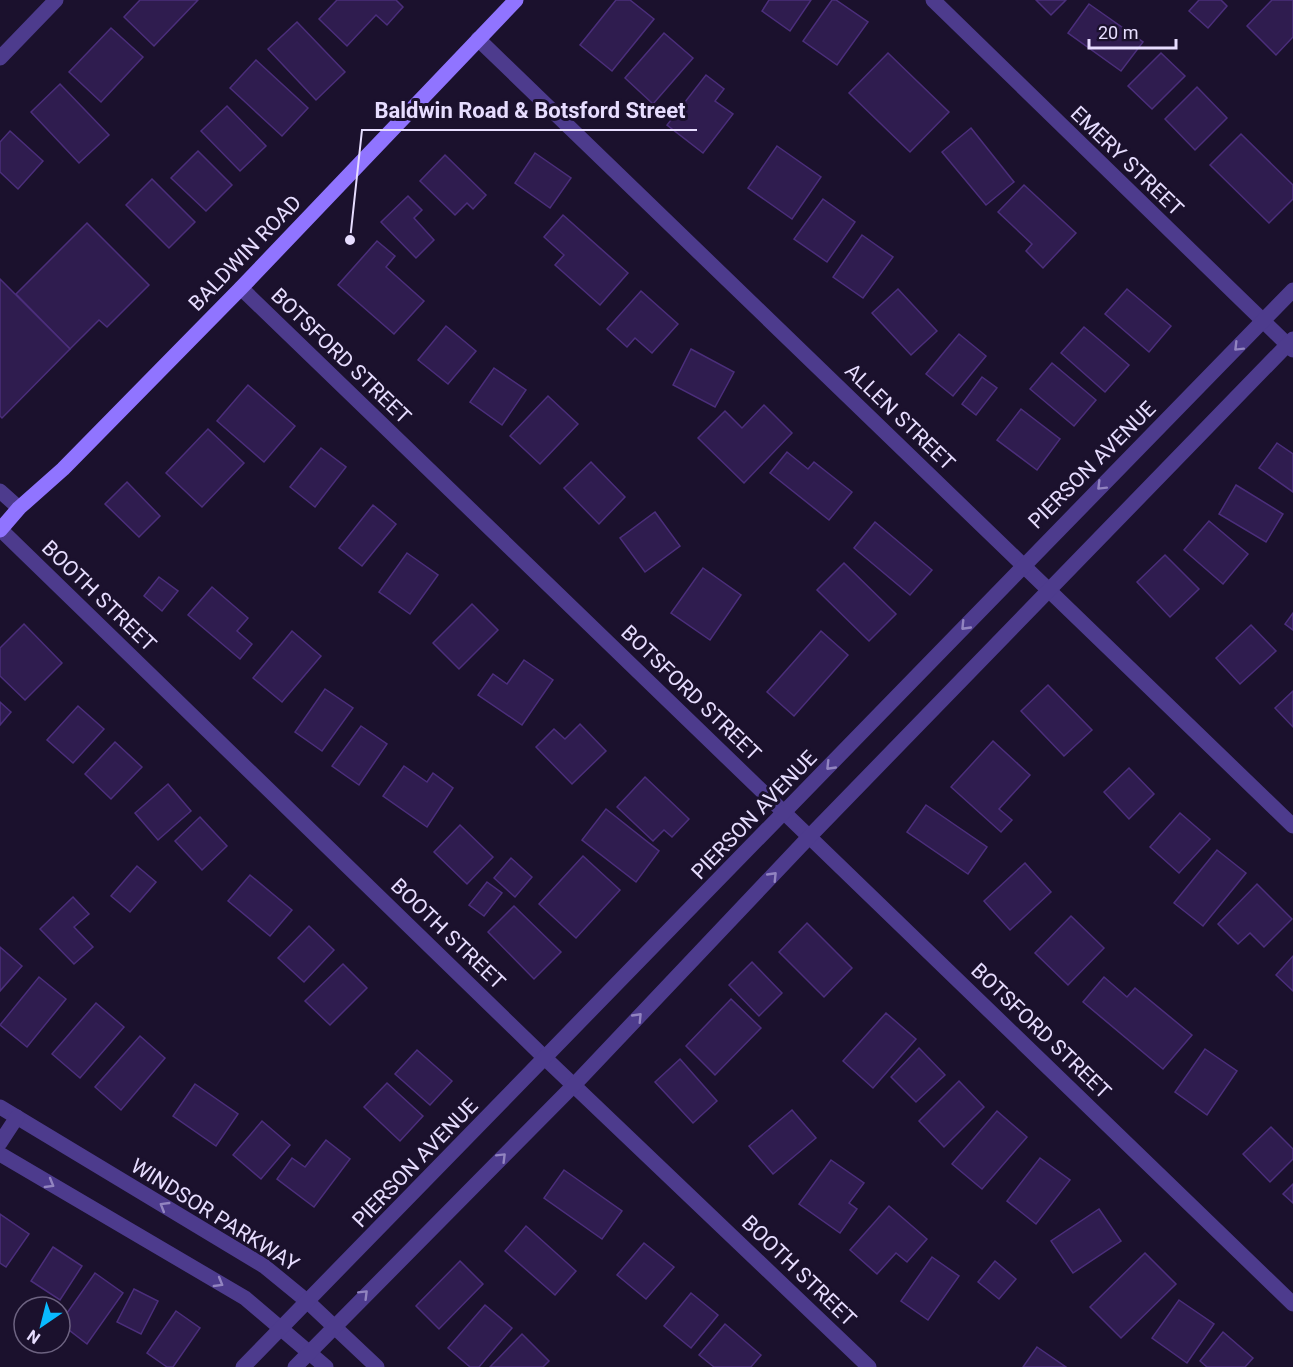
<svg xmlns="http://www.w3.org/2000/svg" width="1293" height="1367" font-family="Roboto,sans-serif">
  <rect width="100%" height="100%" fill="#1b112d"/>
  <g fill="#2f1c4f" stroke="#4b2e7b" stroke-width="1.5">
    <path d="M140,0H198L154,46L124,17Z"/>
    <path d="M337,0H396L403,7L387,25L376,15L347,46L319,19Z"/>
    <path d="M616,0H630L654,19L612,71L580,45Z"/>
    <path d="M769,0H811L790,31L762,11Z"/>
    <path d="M832,0H836L868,22L837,65L803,41Z"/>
    <path d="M1036,0H1066L1051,15Z"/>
    <path d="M1199,0H1221L1227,6L1208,28L1189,11Z"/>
    <path d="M1272,0H1293V37L1276,55L1247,26Z"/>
    <path d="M1089,4L1143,42L1121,71L1068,33Z"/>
    <path d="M297,22L345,72L316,100L268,49Z"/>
    <path d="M111,28L143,57L101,102L69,72Z"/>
    <path d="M664,33L693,58L653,104L625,78Z"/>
    <path d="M888,53L949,112L910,152L849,93Z"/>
    <path d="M1161,53L1185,76L1152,109L1128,86Z"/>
    <path d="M256,60L308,108L282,136L230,88Z"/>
    <path d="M706,75L724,89L715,101L733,114L703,153L667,125Z"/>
    <path d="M60,84L109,135L79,163L31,112Z"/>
    <path d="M1197,87L1227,118L1195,150L1165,119Z"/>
    <path d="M227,106L266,146L240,171L201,131Z"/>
    <path d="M971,128L1014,182L986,205L942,152Z"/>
    <path d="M10,131L43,161L18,189L0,172V142Z"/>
    <path d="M1241,134L1293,185V199L1269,223L1210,165Z"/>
    <path d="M777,146L821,177L792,219L748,188Z"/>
    <path d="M198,151L232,185L206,211L171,178Z"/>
    <path d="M535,153L571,178L550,208L515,183Z"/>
    <path d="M445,155L486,195L473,209L467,203L455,215L420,181Z"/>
    <path d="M152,179L195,222L169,248L126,205Z"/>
    <path d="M1024,185L1076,233L1043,268L1026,251L1032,244L998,212Z"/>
    <path d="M408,196L422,210L414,218L434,240L416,258L381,222Z"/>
    <path d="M823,199L855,222L827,262L794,239Z"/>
    <path d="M563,215L628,273L600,305L555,265L564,255L544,237Z"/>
    <path d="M87,223L149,285L107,327L99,320L70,349L16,294Z"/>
    <path d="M862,235L893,257L863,298L833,277Z"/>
    <path d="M377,241L395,256L386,267L424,301L394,334L338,285Z"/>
    <path d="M0,279L70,349L2,418L0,416Z"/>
    <path d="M898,289L937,331L911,355L872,313Z"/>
    <path d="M1127,289L1171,326L1149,352L1105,314Z"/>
    <path d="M641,291L678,324L652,353L635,338L627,347L607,329Z"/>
    <path d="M446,326L476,351L448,384L418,360Z"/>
    <path d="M1084,327L1129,365L1105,392L1061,353Z"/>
    <path d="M959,334L986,356L953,396L926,374Z"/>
    <path d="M691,349L734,372L715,407L673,385Z"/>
    <path d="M1052,363L1096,400L1074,426L1030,389Z"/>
    <path d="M494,368L526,390L502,425L470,402Z"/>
    <path d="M982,377L997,388L976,415L962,404Z"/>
    <path d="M248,385L295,426L264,462L217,421Z"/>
    <path d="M548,396L578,424L540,464L510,436Z"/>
    <path d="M764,405L792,433L744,483L698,438L725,411L742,428Z"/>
    <path d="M1021,409L1060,439L1037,470L997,440Z"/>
    <path d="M208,429L244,463L202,507L166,473Z"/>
    <path d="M1277,443L1293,454V492L1259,468Z"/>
    <path d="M321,448L346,467L315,507L290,487Z"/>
    <path d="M787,452L808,469L814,462L852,492L829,520L770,473Z"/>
    <path d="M591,462L625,497L599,524L564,488Z"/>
    <path d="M127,482L160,516L139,537L105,504Z"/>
    <path d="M1236,485L1283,514L1266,542L1219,514Z"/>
    <path d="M373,505L396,524L362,566L339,548Z"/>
    <path d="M655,512L680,546L645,572L620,538Z"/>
    <path d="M1209,521L1248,554L1223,584L1184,550Z"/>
    <path d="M875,522L932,570L910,595L854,548Z"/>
    <path d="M407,553L438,575L410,614L379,592Z"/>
    <path d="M1165,555L1199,589L1170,617L1137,582Z"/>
    <path d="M844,563L896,614L869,641L817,590Z"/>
    <path d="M703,568L741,595L710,640L671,613Z"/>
    <path d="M159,577L178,591L162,611L144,596Z"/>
    <path d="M212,587L248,618L237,631L252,644L240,659L188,615Z"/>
    <path d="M472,604L498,630L459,669L433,643Z"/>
    <path d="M1293,613V630L1285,624Z"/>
    <path d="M24,624L62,663L25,700L0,676V648Z"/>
    <path d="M1251,625L1276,651L1240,684L1216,658Z"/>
    <path d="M292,631L321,656L282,702L253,678Z"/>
    <path d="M821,631L848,655L794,716L767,692Z"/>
    <path d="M524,660L553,680L522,725L478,695L493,674L507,684Z"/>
    <path d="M1048,685L1092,730L1064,756L1021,711Z"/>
    <path d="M325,689L353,708L322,751L295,732Z"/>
    <path d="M1293,691V727L1275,708Z"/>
    <path d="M0,702L11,712L0,725Z"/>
    <path d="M78,706L104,729L73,763L47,740Z"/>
    <path d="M580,724L606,751L572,784L536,747L554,729L565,739Z"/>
    <path d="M361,726L387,744L359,785L332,766Z"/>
    <path d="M993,741L1030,775L999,809L1012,820L1001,832L951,787Z"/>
    <path d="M115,742L142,767L111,799L85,774Z"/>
    <path d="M404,766L427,782L433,773L453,788L427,827L383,796Z"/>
    <path d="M1129,768L1154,794L1129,819L1104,792Z"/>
    <path d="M645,777L689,819L672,837L664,830L653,841L617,807Z"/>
    <path d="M168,784L191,811L158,840L135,813Z"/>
    <path d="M926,805L987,847L968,874L907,832Z"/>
    <path d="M606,809L659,851L636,882L582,840Z"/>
    <path d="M1180,813L1210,839L1179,873L1150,847Z"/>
    <path d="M200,817L227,846L202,870L175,841Z"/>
    <path d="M460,825L493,857L467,884L434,852Z"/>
    <path d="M1217,850L1246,873L1203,926L1174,903Z"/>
    <path d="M583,856L620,890L576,938L539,904Z"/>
    <path d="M511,858L532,877L515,897L494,878Z"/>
    <path d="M1025,863L1051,892L1010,930L984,901Z"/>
    <path d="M137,866L156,882L130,912L111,896Z"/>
    <path d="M250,875L292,910L270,936L228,901Z"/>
    <path d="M487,882L502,893L484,916L469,905Z"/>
    <path d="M1257,884L1292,919L1264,947L1250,933L1238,944L1218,924Z"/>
    <path d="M73,897L89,914L74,927L93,947L74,964L40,929Z"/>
    <path d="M514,906L561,952L534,979L488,932Z"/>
    <path d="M1071,916L1104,948L1068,985L1035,953Z"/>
    <path d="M807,923L852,968L824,997L779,952Z"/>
    <path d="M309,926L334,950L304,982L278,958Z"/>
    <path d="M0,947L22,966L0,991Z"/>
    <path d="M1293,956V991L1276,975Z"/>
    <path d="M752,962L782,993L759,1016L729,985Z"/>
    <path d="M343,964L367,988L330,1025L305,1001Z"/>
    <path d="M39,977L66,999L27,1047L0,1025Z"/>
    <path d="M1104,977L1127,997L1135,988L1192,1035L1163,1069L1083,1002Z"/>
    <path d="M731,999L761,1028L715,1075L686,1046Z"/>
    <path d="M96,1003L124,1027L80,1078L52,1054Z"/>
    <path d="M886,1013L916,1039L873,1088L843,1061Z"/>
    <path d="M140,1036L165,1058L121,1110L95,1087Z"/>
    <path d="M919,1048L945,1075L916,1102L891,1077Z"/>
    <path d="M1205,1049L1237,1071L1207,1115L1175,1092Z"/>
    <path d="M417,1050L452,1081L430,1105L395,1074Z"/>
    <path d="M680,1059L717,1101L693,1123L655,1082Z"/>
    <path d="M959,1081L984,1107L944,1147L919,1121Z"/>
    <path d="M387,1083L423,1116L400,1141L364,1107Z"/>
    <path d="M195,1084L238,1114L216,1146L173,1116Z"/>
    <path d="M792,1110L816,1138L773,1174L749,1146Z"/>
    <path d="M997,1111L1027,1137L982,1189L952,1164Z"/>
    <path d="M262,1121L290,1145L261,1179L233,1155Z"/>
    <path d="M1271,1127L1293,1149V1159L1270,1182L1243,1154Z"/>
    <path d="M326,1140L350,1159L314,1207L277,1179L292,1158L305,1167Z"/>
    <path d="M1040,1158L1070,1180L1036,1224L1007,1201Z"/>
    <path d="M831,1160L864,1183L849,1203L857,1209L840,1233L799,1204Z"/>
    <path d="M564,1170L622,1211L602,1239L544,1198Z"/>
    <path d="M1293,1184V1203L1283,1194Z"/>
    <path d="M889,1206L927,1239L907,1262L896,1253L877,1274L850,1250Z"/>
    <path d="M1099,1209L1121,1241L1073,1273L1051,1241Z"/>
    <path d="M0,1214L29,1234L6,1267L0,1263Z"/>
    <path d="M526,1226L576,1271L555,1295L505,1251Z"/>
    <path d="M644,1243L674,1267L646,1299L617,1275Z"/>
    <path d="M53,1247L82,1266L60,1300L31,1281Z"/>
    <path d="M1145,1253L1176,1284L1121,1338L1090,1307Z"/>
    <path d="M932,1257L959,1276L928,1320L901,1301Z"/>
    <path d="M460,1261L483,1284L439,1329L416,1306Z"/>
    <path d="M995,1261L1016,1279L999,1299L978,1282Z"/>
    <path d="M95,1273L123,1293L87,1344L60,1323Z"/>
    <path d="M134,1289L158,1301L141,1334L117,1322Z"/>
    <path d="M691,1293L718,1315L691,1348L664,1326Z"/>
    <path d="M1179,1300L1214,1324L1187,1363L1152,1338Z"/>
    <path d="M485,1305L512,1328L479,1367H470L448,1348Z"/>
    <path d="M176,1311L200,1328L173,1367H167L147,1353Z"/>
    <path d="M725,1324L761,1355L751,1367H714L699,1355Z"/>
    <path d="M1223,1332L1253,1358L1245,1367H1207L1200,1361Z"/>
    <path d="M522,1334L549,1361L543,1367H490Z"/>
    <path d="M1037,1347L1066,1367H1023Z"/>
  </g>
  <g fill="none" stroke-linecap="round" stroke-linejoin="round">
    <g stroke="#4d3b8d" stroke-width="15">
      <path d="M933,0L1293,350"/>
      <path d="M478,39L1293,826"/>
      <path d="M0,58L56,0"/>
      <path d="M241,288L1293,1304"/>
      <path d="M0,491L19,508"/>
      <path d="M1,530L546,1059L869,1367"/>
      <path d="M0,1107L264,1266L308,1302L377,1367"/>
      <path d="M0,1143L17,1117"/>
      <path d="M0,1154L245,1298L326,1367"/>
      <path d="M243,1367L1293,290"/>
      <path d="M295,1367L574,1085L809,837L1293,339"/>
    </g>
    <path stroke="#9074ff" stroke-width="15" d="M0,530L19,508L63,469L241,288L516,0"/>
  </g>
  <defs><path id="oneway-chevron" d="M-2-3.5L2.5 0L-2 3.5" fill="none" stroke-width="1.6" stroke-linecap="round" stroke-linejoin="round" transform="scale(1.5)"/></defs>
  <g stroke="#9284c0">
    <use href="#oneway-chevron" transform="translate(1238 347) rotate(135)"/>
    <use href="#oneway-chevron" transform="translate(1101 486) rotate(135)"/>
    <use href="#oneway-chevron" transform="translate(965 626) rotate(134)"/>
    <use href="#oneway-chevron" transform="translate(830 766) rotate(134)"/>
    <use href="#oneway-chevron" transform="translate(773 876) rotate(-46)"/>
    <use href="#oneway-chevron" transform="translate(638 1017) rotate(-46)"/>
    <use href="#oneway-chevron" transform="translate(502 1157) rotate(-45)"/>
    <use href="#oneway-chevron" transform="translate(50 1184) rotate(30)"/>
    <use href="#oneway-chevron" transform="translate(164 1206) rotate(-149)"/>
    <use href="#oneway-chevron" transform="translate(219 1283) rotate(30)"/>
    <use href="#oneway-chevron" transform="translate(364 1294) rotate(-45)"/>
  </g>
  <g text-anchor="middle" stroke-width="6" stroke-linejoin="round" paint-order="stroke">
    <g font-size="21" fill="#e7ddff" stroke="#1b112d">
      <text transform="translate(1127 161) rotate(44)" y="7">EMERY STREET</text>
      <text transform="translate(245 253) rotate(-46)" y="7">BALDWIN ROAD</text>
      <text transform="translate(341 356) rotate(44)" y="7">BOTSFORD STREET</text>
      <text transform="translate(900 417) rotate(44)" y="7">ALLEN STREET</text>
      <text transform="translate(1092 465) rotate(-45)" y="7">PIERSON AVENUE</text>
      <text transform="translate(99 596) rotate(44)" y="7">BOOTH STREET</text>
      <text transform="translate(691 693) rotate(44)" y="7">BOTSFORD STREET</text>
      <text transform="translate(754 815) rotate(-46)" y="7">PIERSON AVENUE</text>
      <text transform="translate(448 934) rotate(44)" y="7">BOOTH STREET</text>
      <text transform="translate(1041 1031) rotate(44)" y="7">BOTSFORD STREET</text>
      <text transform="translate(415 1163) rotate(-46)" y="7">PIERSON AVENUE</text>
      <text transform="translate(215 1215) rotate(32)" y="7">WINDSOR PARKWAY</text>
      <text transform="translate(799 1271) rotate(44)" y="7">BOOTH STREET</text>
    </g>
  </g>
  <path fill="none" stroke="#e7ddff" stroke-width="2" d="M350 240L362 130H697"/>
  <circle fill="#e7ddff" stroke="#1b112d" stroke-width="2" cx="350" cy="240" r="6"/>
  <g font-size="22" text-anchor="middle" font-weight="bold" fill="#e7ddff" stroke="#1b112d" stroke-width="6" stroke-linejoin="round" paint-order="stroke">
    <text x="530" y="118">Baldwin Road &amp; Botsford Street</text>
  </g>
  <g transform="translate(42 1325) rotate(215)"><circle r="28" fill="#1b112d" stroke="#6d6381" stroke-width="1.5"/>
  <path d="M0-4.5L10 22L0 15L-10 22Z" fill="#09baff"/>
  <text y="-9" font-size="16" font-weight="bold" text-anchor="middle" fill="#e7ddff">N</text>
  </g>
  <path d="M1089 39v9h87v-9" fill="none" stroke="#e7ddff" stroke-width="3"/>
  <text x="1098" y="39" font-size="18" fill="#e7ddff" stroke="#1b112d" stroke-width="4.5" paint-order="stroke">20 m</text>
</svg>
